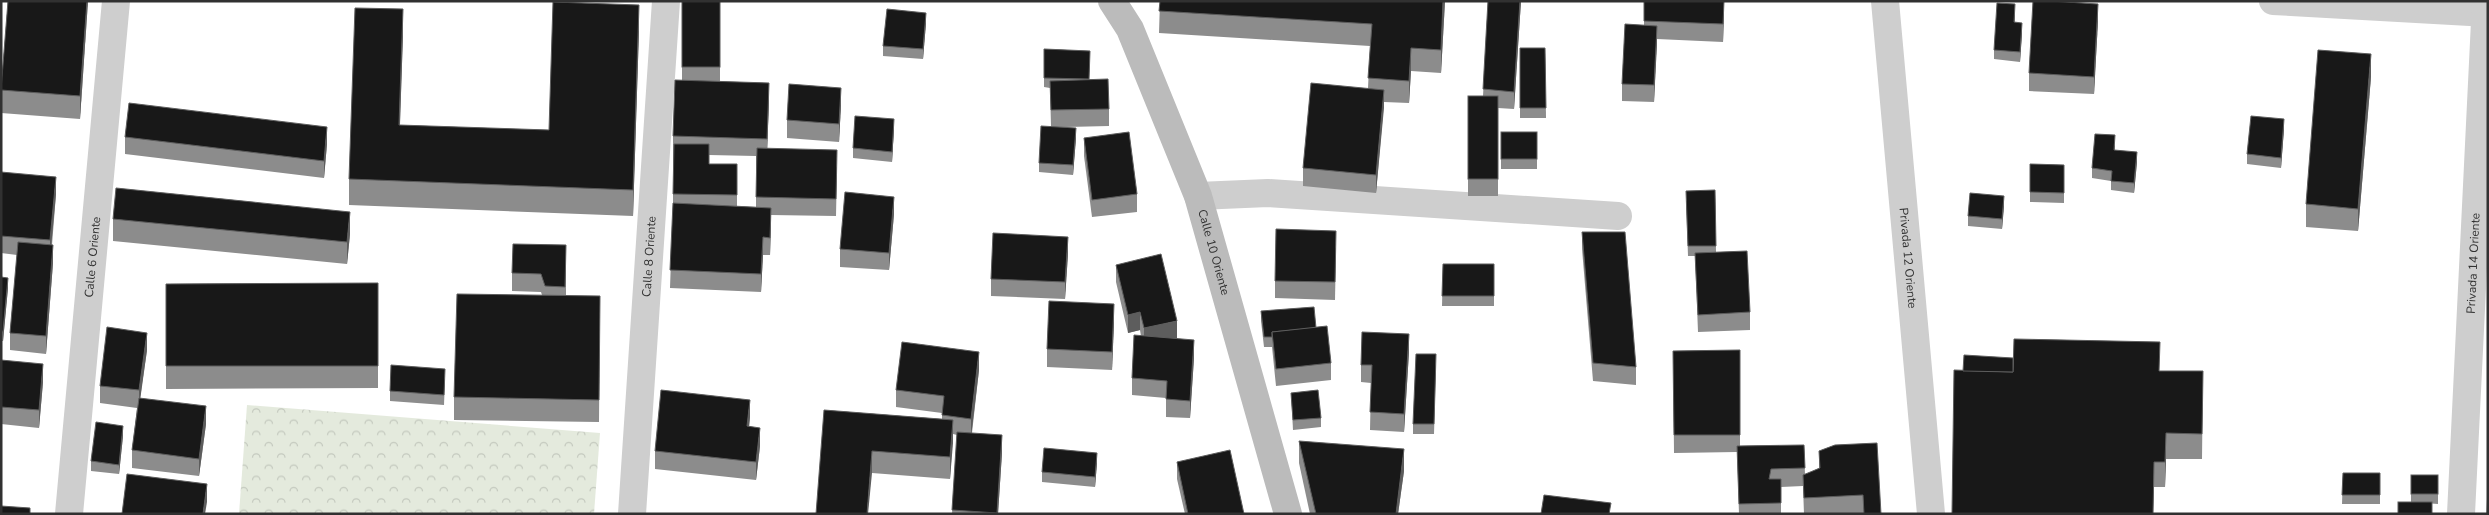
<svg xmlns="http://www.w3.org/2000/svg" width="2489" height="515" font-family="'Nunito Sans',sans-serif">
  <defs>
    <pattern id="park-crowns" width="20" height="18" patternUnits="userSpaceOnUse" patternTransform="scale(1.25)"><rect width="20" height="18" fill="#e4eadd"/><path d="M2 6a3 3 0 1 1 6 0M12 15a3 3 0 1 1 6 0" fill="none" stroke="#c4c9be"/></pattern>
  </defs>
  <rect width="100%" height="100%" fill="#fff"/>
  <path fill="url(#park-crowns)" d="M247,405L600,433L594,514H239Z"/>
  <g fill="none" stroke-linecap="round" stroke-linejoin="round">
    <g stroke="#cecece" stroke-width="28">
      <path id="s1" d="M1885,1L1931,514"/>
      <path d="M2273,1L2488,13"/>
      <path d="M1198,196L1268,193L1618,216"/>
      <path id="s2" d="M69,514L116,1"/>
      <path id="s3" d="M632,514L666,1"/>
      <path id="s4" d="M2461,514L2486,1"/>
    </g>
    <path stroke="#bbb" stroke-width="28" id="s5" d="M1112,1L1130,29L1198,196L1288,514"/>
  </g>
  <g fill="#8c8c8c" fill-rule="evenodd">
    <path d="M8,1H88L80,119L1,113V90Z"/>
    <path d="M682,1H720V81L769,100L767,148L837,167L836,216L771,215L770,255H763L761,292L670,288L673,204V136L682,80ZM709,155L756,156V207L737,206V164H709Z"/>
    <path d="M1160,1H1445L1441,73L1411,71L1409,103L1384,102L1376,193L1303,186V168L1368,88L1370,46L1159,33Z"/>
    <path d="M1488,1H1521L1514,109L1498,108V196H1468V96H1483Z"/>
    <path d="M1644,1L1724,12L1723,42L1657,39L1654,102L1622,101V84L1644,25Z"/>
    <path d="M2015,14V22L2022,33L2020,62L1994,59V50Z"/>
    <path d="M2098,21L2094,94L2029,91V73Z"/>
    <path d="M926,23L923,59L883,56V46Z"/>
    <path d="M639,30L633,216L349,205V179L403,34L400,125L549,130Z"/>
    <path d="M1520,48H1545L1546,118H1520Z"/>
    <path d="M1044,49L1090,51L1089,80L1109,109V126L1067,127L1076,138L1073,175L1039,172V163L1051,126L1050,88L1044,87Z"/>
    <path d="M2371,77L2358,231L2306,227V204Z"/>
    <path d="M841,105L839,142L787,138V120Z"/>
    <path d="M894,129L892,162L853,158V148Z"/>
    <path d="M2284,129L2281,168L2247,164V154Z"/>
    <rect x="1501" y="132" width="36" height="37"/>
    <path d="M125,137L327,144L324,178L125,154Z"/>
    <path d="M1084,138L1137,194V212L1092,217L1084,156Z"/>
    <path d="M2115,145V150L2137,162L2134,193L2111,190V181L2092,178V168Z"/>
    <path d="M2030,164L2064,165V203L2030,202Z"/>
    <path d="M1,172L56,194L52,245L53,263L46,354L10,350V333L17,255L1,253Z"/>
    <path d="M1715,190L1716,252L1750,312V330L1698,332L1695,256H1688L1686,201Z"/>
    <path d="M2004,206L2002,229L1968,226V216Z"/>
    <path d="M894,214L889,270L840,267V249Z"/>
    <path d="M113,219L350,234L347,264L113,241Z"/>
    <path d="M1582,232L1636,367V385L1593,381L1582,249Z"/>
    <path d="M566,245V296H600L599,422L454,420V397L542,295L541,292L512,291V273Z"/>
    <path d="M1336,248L1335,300L1275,298V281Z"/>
    <path d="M1068,254L1065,299L991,296V279Z"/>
    <path d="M1443,264H1494V306H1442Z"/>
    <path d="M1116,265L1177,338L1194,358L1190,418L1166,417V398L1132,395V378L1141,336L1140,330L1128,333L1116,282Z"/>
    <path d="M1,277L8,288L3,341H1Z"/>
    <path d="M378,283V388L166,389V284Z"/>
    <path d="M1261,311L1316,328L1331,363V380L1276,386L1272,347H1264L1261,321Z"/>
    <path d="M1114,322L1112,370L1047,367V349Z"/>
    <path d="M147,350L140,398L206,424L199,476L132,468V450L137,408L100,403V386Z"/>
    <path d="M1740,350V446L1804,445L1805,475L1819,468V451L1835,445L1881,514H1804L1803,486L1781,487V514H1739L1737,452L1674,453L1673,351Z"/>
    <path d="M1409,352L1404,432L1370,430L1371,383L1361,382V365Z"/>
    <path d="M1,360L43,382L39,428L1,424Z"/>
    <path d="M1436,364L1434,434H1413V424Z"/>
    <path d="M979,370L972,433L1002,453L998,514H952L957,435L953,434L950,479L872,473L824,410L942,419V413L896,407V390Z"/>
    <path d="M2160,371H2203L2202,459H2166L2165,487H2154L2153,514H1952Z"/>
    <path d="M445,379L444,405L390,401V391Z"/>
    <path d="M1291,393L1321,418V427L1293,430Z"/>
    <path d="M750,417L749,427L760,446L756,480L655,469V451Z"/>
    <path d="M123,436L119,474L91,471V461Z"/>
    <path d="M1299,441L1404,471L1398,514H1310L1299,463Z"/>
    <path d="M1177,462L1244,514H1185L1177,479Z"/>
    <path d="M1097,463L1095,487L1042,482V472Z"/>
    <path d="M2343,473H2380V504H2342Z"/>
    <path d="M2411,475H2438V504L2411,502Z"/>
  </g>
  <g fill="#5d5d5d">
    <path d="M87,1H88L80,119V96Z"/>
    <path d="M1443,1H1445L1441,73V50Z"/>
    <path d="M1520,1H1521L1514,109V92Z"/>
    <path d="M1724,1V12L1723,42V24Z"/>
    <path d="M2098,4V21L2094,94V77Z"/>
    <path d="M639,5V30L633,216V190Z"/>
    <path d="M403,9V34L399,150V125Z"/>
    <path d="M926,13V23L923,59V49Z"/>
    <path d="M2022,23V33L2020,62V52Z"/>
    <path d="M1657,26V44L1654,102V85Z"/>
    <path d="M1411,48V71L1409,103V81Z"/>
    <path d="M2371,54V77L2358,231V209Z"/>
    <path d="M769,83V100L767,157V139Z"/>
    <path d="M841,88V105L839,142V124Z"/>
    <path d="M1384,90V108L1376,193V175Z"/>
    <path d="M894,119V129L892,162V152Z"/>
    <path d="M2284,119V129L2281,168V158Z"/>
    <path d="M327,127V144L324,178V161Z"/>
    <path d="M1076,128V138L1073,175V165Z"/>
    <path d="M2137,152V162L2134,193V183Z"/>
    <path d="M56,177V194L50,258V240Z"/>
    <path d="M2004,196V206L2002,229V219Z"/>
    <path d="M894,197V214L889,270V253Z"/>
    <path d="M771,208V225L770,255V238Z"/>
    <path d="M350,212V234L347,264V242Z"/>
    <path d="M763,237V255L761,292V274Z"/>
    <path d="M1068,237V254L1065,299V282Z"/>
    <path d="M53,245V263L46,354V336Z"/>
    <path d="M8,278V288L3,341V331Z"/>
    <path d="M1114,304V322L1112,370V352Z"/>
    <path d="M1140,312V330L1128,333V315Z"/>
    <path d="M1177,321V338L1144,346V328Z"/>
    <path d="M147,333V350L139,408V390Z"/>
    <path d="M1409,334V352L1404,432V414Z"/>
    <path d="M1194,340V358L1190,418V401Z"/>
    <path d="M979,352V370L971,437V419Z"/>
    <path d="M43,364V382L39,428V410Z"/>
    <path d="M750,400V417L747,444V426Z"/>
    <path d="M206,406V424L199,476V459Z"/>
    <path d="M953,420V443L950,479V457Z"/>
    <path d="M123,426V436L119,474V465Z"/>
    <path d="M760,428V446L756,480V462Z"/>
    <path d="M2166,433V459L2165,487V462Z"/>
    <path d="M1002,435V453L998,514H997Z"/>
    <path d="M1404,449V471L1398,514H1396Z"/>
    <path d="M872,451V473L868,514H867Z"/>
    <path d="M1097,453V463L1095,487V477Z"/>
    <path d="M207,484V502L205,514H203Z"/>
  </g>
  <g fill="#181818" stroke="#5d5d5d">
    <path d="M8,1H87L80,96L1,90Z"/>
    <rect x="682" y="1" width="38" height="66"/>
    <path d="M1160,1H1443L1441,50L1411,48L1409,81L1368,78L1372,24L1159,11Z"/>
    <path d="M1488,1H1520L1514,92L1483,89Z"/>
    <path d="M1644,1H1724L1723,24L1644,21Z"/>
    <path d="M2033,1H2050L2098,4L2094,77L2029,73Z"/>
    <path d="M553,2L639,5L633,190L349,179L355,8L403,9L399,125L549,130Z"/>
    <path d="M1997,3L2015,4L2014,22L2022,23L2020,52L1994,50Z"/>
    <path d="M887,9L926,13L923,49L883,46Z"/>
    <path d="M1625,24L1657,26L1654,85L1622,84Z"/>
    <path d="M1520,48H1545L1546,108H1520Z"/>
    <path d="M1044,49L1090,51L1089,79L1044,78Z"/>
    <path d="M2318,50L2371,54L2358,209L2306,204Z"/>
    <path d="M1108,79L1109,109L1051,110L1050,81Z"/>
    <path d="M675,80L769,83L767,139L673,136Z"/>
    <path d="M1311,83L1384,90L1376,175L1303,168Z"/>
    <path d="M789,84L841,88L839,124L787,120Z"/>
    <rect x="1468" y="96" width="30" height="83"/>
    <path d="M129,103L327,127L324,161L125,137Z"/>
    <path d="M855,116L894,119L892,152L853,148Z"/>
    <path d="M2251,116L2284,119L2281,158L2247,154Z"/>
    <path d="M1041,126L1076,128L1073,165L1039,163Z"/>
    <path d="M1129,132L1137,194L1092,200L1084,138Z"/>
    <rect x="1501" y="132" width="36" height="27"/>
    <path d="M2095,134L2115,135L2114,150L2137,152L2134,183L2111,181L2112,171L2092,168Z"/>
    <path d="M674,144H709V164H737V195L673,194Z"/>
    <path d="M757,148L837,150L836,199L756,197Z"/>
    <path d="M2030,164L2064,165V193L2030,192Z"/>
    <path d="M1,172L56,177L50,240L1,236Z"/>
    <path d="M116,188L350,212L347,242L113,219Z"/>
    <path d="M1715,190L1716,246H1688L1686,191Z"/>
    <path d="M845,192L894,197L889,253L840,249Z"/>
    <path d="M1970,193L2004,196L2002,219L1968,216Z"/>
    <path d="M673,203L771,208L770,238L763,237L761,274L670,270Z"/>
    <path d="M1276,229L1336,231L1335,282L1275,281Z"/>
    <path d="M1582,232H1625L1636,367L1593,363Z"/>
    <path d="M993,233L1068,237L1065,282L991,279Z"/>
    <path d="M18,242L53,245L46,336L10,333Z"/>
    <path d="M513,244L566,245L565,287L545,286L541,274L512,273Z"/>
    <path d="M1747,251L1750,312L1698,315L1695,253Z"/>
    <path d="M1161,254L1177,321L1144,328L1140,312L1128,315L1116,265Z"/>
    <path d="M1443,264H1494V296H1442Z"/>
    <path d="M1,277L8,278L3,331H1Z"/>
    <path d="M378,283V366H166V284Z"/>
    <path d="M457,294L600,296L599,400L454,397Z"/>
    <path d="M1049,301L1114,304L1112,352L1047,349Z"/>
    <path d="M1314,307L1316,328L1272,332V337H1264L1261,311Z"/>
    <path d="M1327,326L1331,363L1276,369L1272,332Z"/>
    <path d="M107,327L147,333L139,390L100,386Z"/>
    <path d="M1362,332L1409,334L1404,414L1370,412L1372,365H1361Z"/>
    <path d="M1134,335L1194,340L1190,401L1166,399L1167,381L1132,378Z"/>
    <path d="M2014,339L2160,342L2159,371H2203L2202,434L2166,433L2165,462H2154L2153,514H1952L1954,370L2013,372Z"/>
    <path d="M902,342L979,352L971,419L942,415L944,396L896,390Z"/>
    <path d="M1740,350V435H1674L1673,351Z"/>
    <path d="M1416,354H1436L1434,424H1413Z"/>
    <path d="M1964,355L2013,358V372L1963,371Z"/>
    <path d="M1,360L43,364L39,410L1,407Z"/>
    <path d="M391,365L445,369L444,395L390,391Z"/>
    <path d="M661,390L750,400L747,426L760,428L756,462L655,451Z"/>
    <path d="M1318,390L1321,418L1293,420L1291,393Z"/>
    <path d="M139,398L206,406L199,459L132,450Z"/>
    <path d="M824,410L953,420L950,457L872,451L867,514H816Z"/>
    <path d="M96,422L123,426L119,465L91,461Z"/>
    <path d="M957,432L1002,435L997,513L952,510Z"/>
    <path d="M1299,441L1404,449L1396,514H1316Z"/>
    <path d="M1877,443L1881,514H1864L1863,495L1804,498L1803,475L1820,468L1819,451L1835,445Z"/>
    <path d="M1804,445L1805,468L1771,469L1769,479H1781V503L1739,504L1737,446Z"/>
    <path d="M1044,448L1097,453L1095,477L1042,472Z"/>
    <path d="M1230,450L1244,514H1188L1177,462Z"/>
    <path d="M2343,473H2380V495H2342Z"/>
    <path d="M127,474L207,484L203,514H122Z"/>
    <rect x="2411" y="475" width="27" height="19"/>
    <path d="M2488,486V513H2487Z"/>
    <path d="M1544,495L1611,503L1609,514H1541Z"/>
    <rect x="2398" y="502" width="34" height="12"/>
    <path d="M1,506L30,508V514H1Z"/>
  </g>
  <g text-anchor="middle" stroke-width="5" stroke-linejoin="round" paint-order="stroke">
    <g font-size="12" fill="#313131" stroke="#fff">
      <text dy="4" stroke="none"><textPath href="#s5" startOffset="272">Calle 10 Oriente</textPath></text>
      <text dy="4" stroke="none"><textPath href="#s2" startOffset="258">Calle 6 Oriente</textPath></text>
      <text dy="4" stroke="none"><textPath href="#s3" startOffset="258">Calle 8 Oriente</textPath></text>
      <text dy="4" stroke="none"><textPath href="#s1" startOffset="258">Privada 12 Oriente</textPath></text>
      <text dy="4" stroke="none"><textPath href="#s4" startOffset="251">Privada 14 Oriente</textPath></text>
    </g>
  </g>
  <rect width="2489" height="515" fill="none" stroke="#313131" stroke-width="5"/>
</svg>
